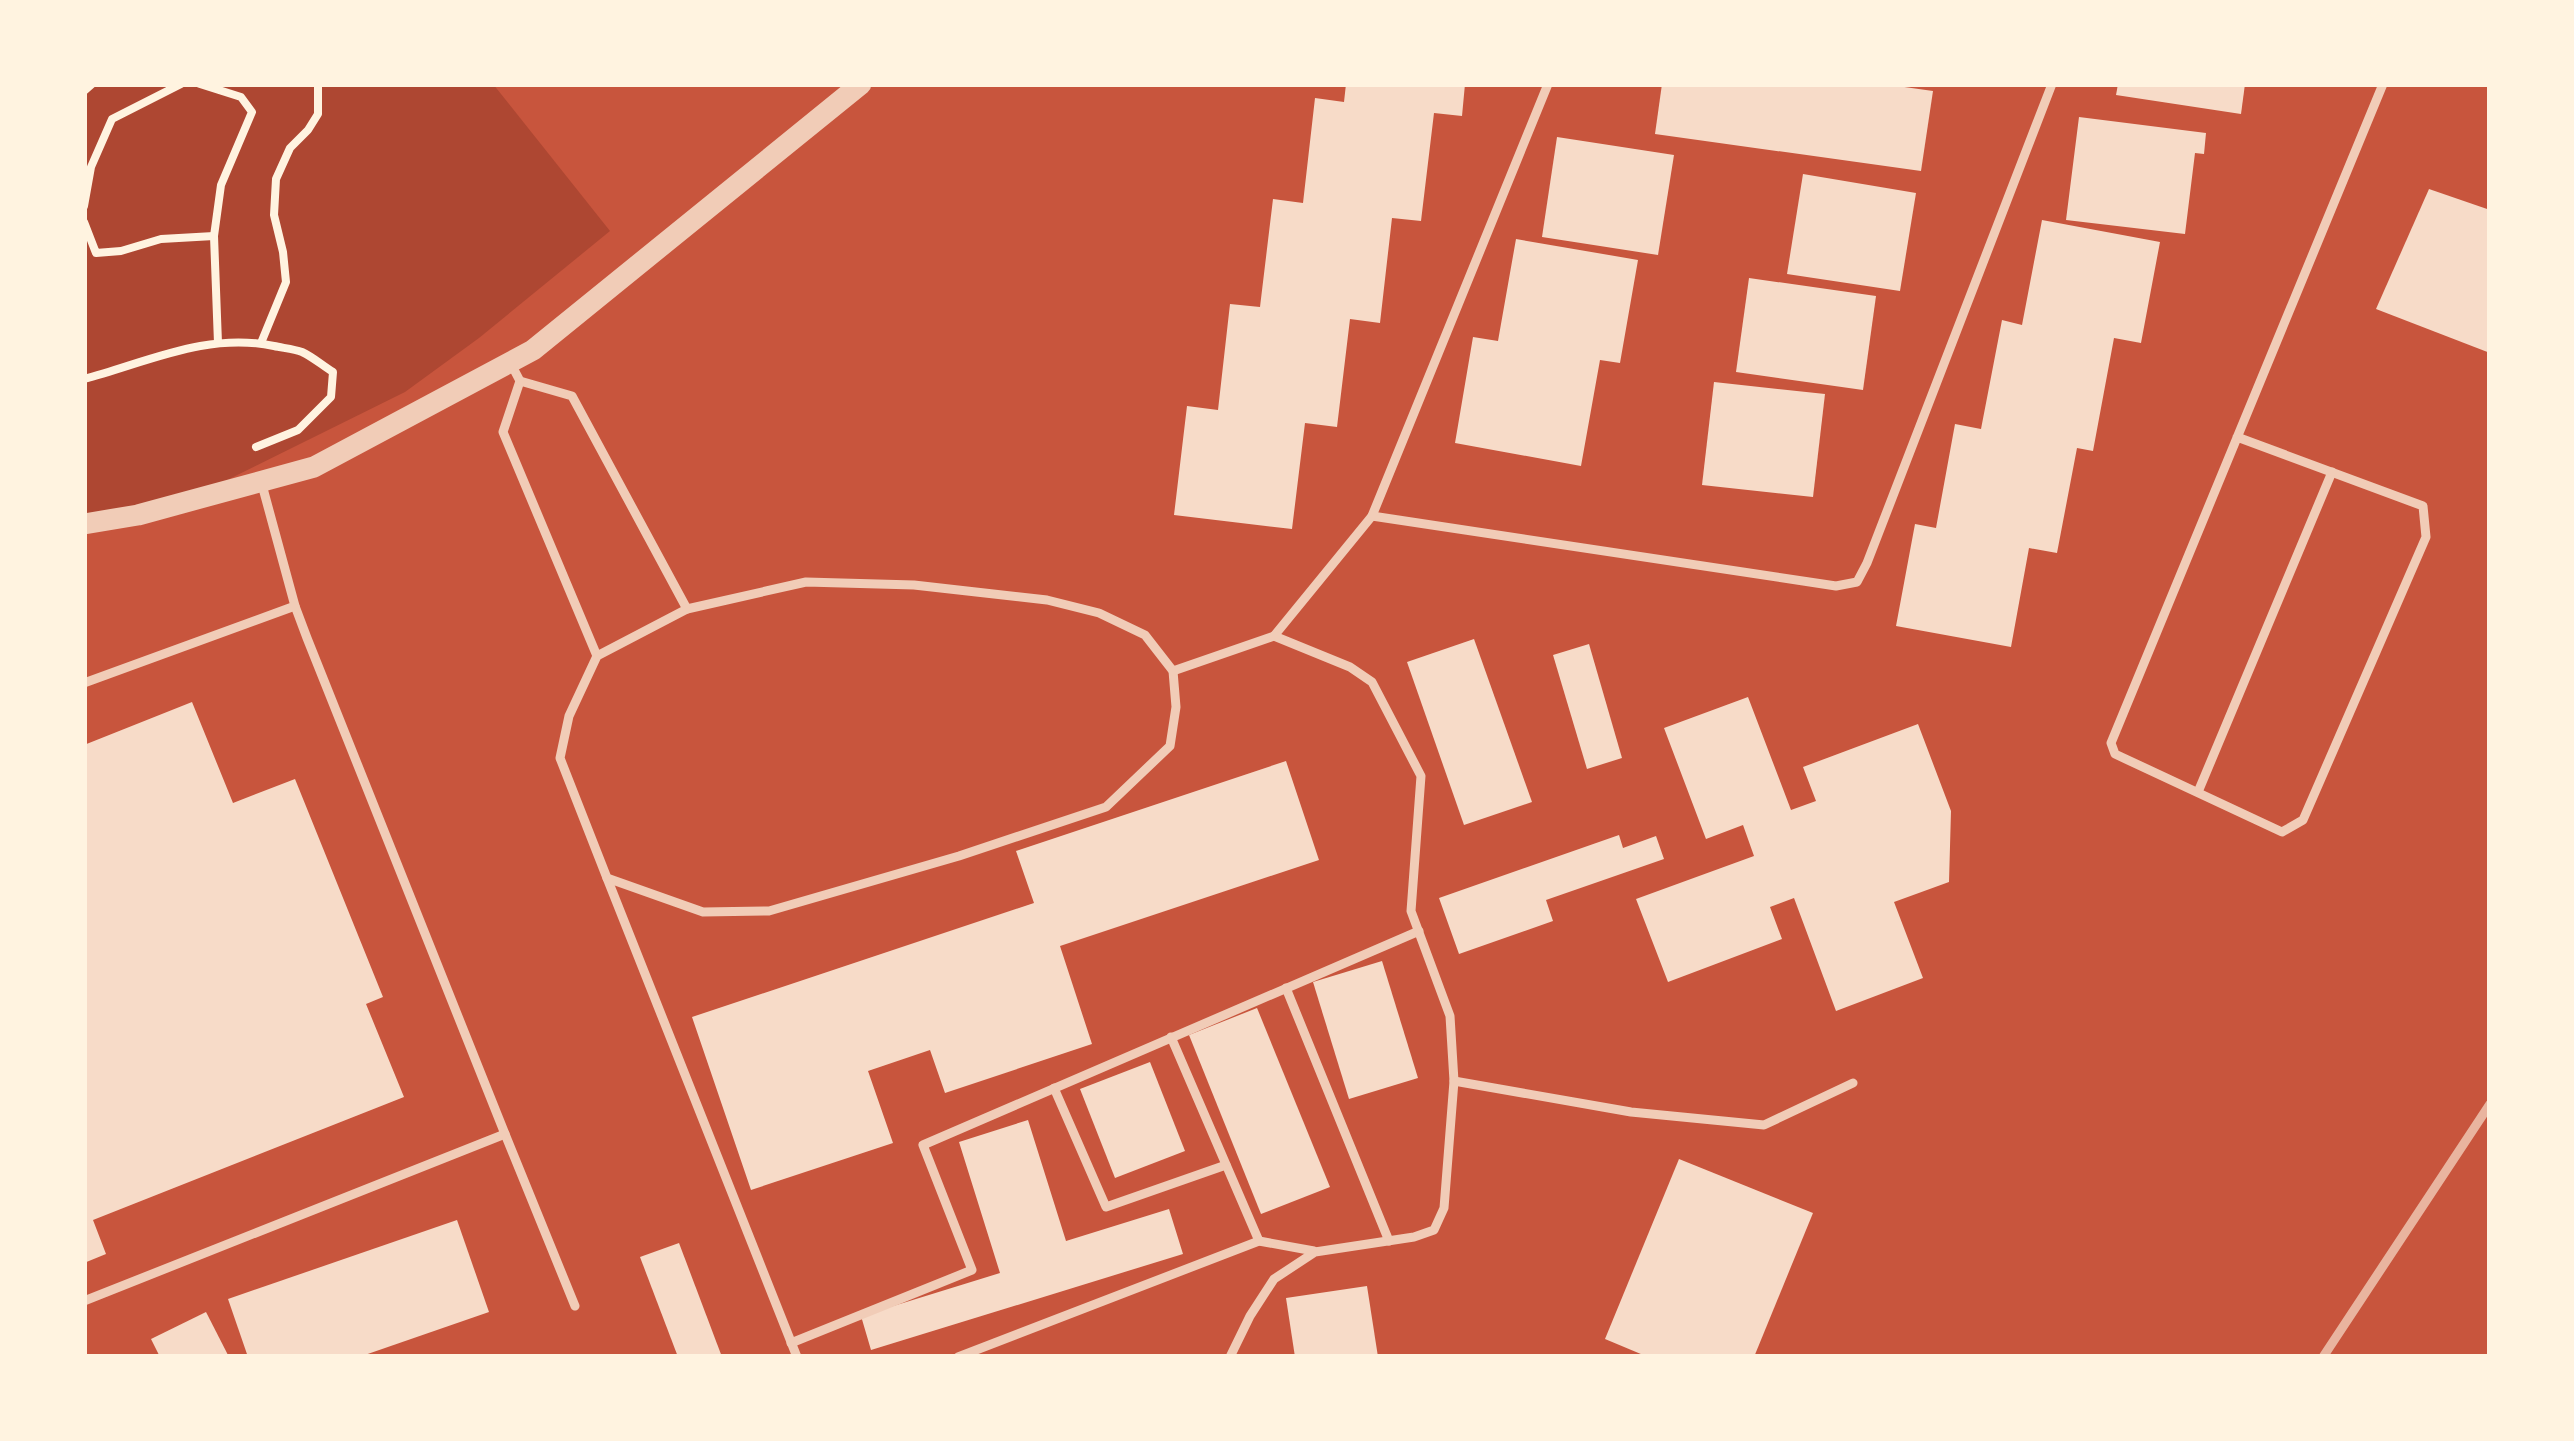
<svg xmlns="http://www.w3.org/2000/svg" width="2574" height="1441" font-family="'Asap Condensed',sans-serif">
  <rect width="100%" height="100%" fill="#c8553d"/>
  <path fill="#ae4732" d="M84,84H493L610,231L479,338L405,392L215,486L84,522Z"/>
  <g fill="#f7dbc8">
    <path d="M1346,84H1465L1462,116L1434,113L1421,221L1392,218L1380,323L1350,319L1337,427L1305,423L1292,529L1174,515L1187,406L1218,410L1230,304L1260,307L1273,199L1303,203L1315,98L1344,102Z"/>
    <path d="M1662,84H1883L1933,91L1921,171L1655,134Z"/>
    <path d="M2118,84H2245L2241,114L2116,95Z"/>
    <path d="M2079,117L2206,133L2204,154L2195,153L2185,234L2066,220Z"/>
    <path d="M1557,137L1674,155L1658,255L1542,237Z"/>
    <path d="M1803,174L1916,193L1900,291L1787,274Z"/>
    <path d="M2429,189L2490,210V353L2376,309Z"/>
    <path d="M2042,220L2160,242L2141,343L2114,338L2093,451L2077,448L2057,553L2029,548L2011,647L1896,626L1915,524L1936,528L1955,424L1981,429L2002,320L2022,325Z"/>
    <path d="M1516,239L1638,260L1620,363L1600,360L1581,466L1455,443L1473,337L1498,341Z"/>
    <path d="M1749,278L1876,296L1863,390L1736,372Z"/>
    <path d="M1714,382L1825,394L1813,497L1702,485Z"/>
    <path d="M1474,639L1532,802L1464,825L1407,662Z"/>
    <path d="M1589,644L1622,758L1587,769L1553,655Z"/>
    <path d="M1748,697L1791,810L1816,801L1803,767L1918,724L1951,811L1949,882L1894,902L1923,978L1836,1011L1794,898L1770,907L1782,939L1668,982L1636,899L1754,856L1743,825L1706,839L1664,728Z"/>
    <path d="M192,702L233,803L295,779L383,997L366,1004L404,1097L93,1220L106,1254L84,1263V745Z"/>
    <path d="M1286,761L1319,860L1060,946L1092,1044L945,1093L930,1050L868,1071L893,1143L751,1190L692,1017L1034,903L1016,851Z"/>
    <path d="M1619,835L1623,848L1656,836L1664,859L1546,900L1553,921L1459,954L1439,898Z"/>
    <path d="M1382,961L1418,1078L1349,1099L1313,982Z"/>
    <path d="M1257,1008L1330,1187L1261,1214L1189,1035Z"/>
    <path d="M1150,1062L1185,1151L1115,1178L1080,1089Z"/>
    <path d="M1028,1120L1066,1241L1169,1209L1183,1254L871,1350L861,1316L1000,1273L959,1142Z"/>
    <path d="M1679,1159L1813,1213L1754,1357H1648L1605,1339Z"/>
    <path d="M457,1220L489,1312L359,1357H248L228,1299Z"/>
    <path d="M679,1243L722,1357H678L640,1257Z"/>
    <path d="M1367,1286L1378,1357H1295L1286,1298Z"/>
    <path d="M206,1312L229,1357H160L151,1339Z"/>
  </g>
  <g fill="none" stroke-linecap="round" stroke-linejoin="round">
    <g stroke="#fff3e0" stroke-width="8">
      <path d="M200,84L241,97L252,112L221,185L214,236L218,343"/>
      <path d="M84,91L92,84"/>
      <path d="M84,206L91,167L112,119L181,84"/>
      <path d="M84,222L96,253L121,251L161,239L214,236"/>
      <path d="M261,343L286,282L283,252L274,215L276,179L290,148L308,130L318,114V84"/>
      <path d="M84,379C148,362 207,332 274,346C283,348 294,349 302,352C313,357 323,366 333,372L331,397L298,430L256,447"/>
    </g>
    <g stroke="#f1ccb7" stroke-width="9">
      <path d="M510,362L520,381L503,432L597,656"/>
      <path d="M520,381L572,396L687,609"/>
      <path d="M2237,437L2423,506L2426,537L2303,820L2282,832L2115,754L2111,743L2383,84"/>
      <path d="M1372,516L1836,586L1857,582L1867,563L2052,84"/>
      <path d="M806,582L914,585L1047,600L1099,613L1145,635L1173,671L1176,707L1170,746L1106,807L959,856L769,911L703,912L607,878L560,758L569,716L597,656L687,609Z"/>
      <path d="M1173,671L1274,636L1372,516L1548,84"/>
      <path d="M84,683L295,606"/>
      <path d="M2198,792L2332,472"/>
      <path d="M607,878L797,1357"/>
      <path d="M1286,988L1389,1241"/>
      <path d="M1171,1037L1259,1241"/>
      <path d="M1454,1081L1631,1112L1764,1125L1853,1083"/>
      <path d="M1054,1088L1106,1207L1226,1165"/>
      <path d="M505,1134L575,1306"/>
      <path d="M84,1301L505,1134L307,638L295,606L261,481"/>
      <path d="M791,1343L972,1270L923,1145L1419,931"/>
      <path d="M958,1357L1259,1241L1314,1251"/>
      <path d="M1230,1357L1250,1316L1274,1279L1315,1252L1414,1237L1434,1230L1444,1208L1454,1081L1450,1016L1411,911L1421,776L1372,682L1350,667L1274,636"/>
    </g>
    <path stroke="#f1ccb7" stroke-width="21" d="M84,524L138,515L314,467L533,350L861,84"/>
    <path stroke="#e9b49f" stroke-width="9" d="M2323,1357L2490,1104"/>
  </g>
  <rect width="2574" height="1441" fill="none" stroke="#fff3e0" stroke-width="174"/>
</svg>
